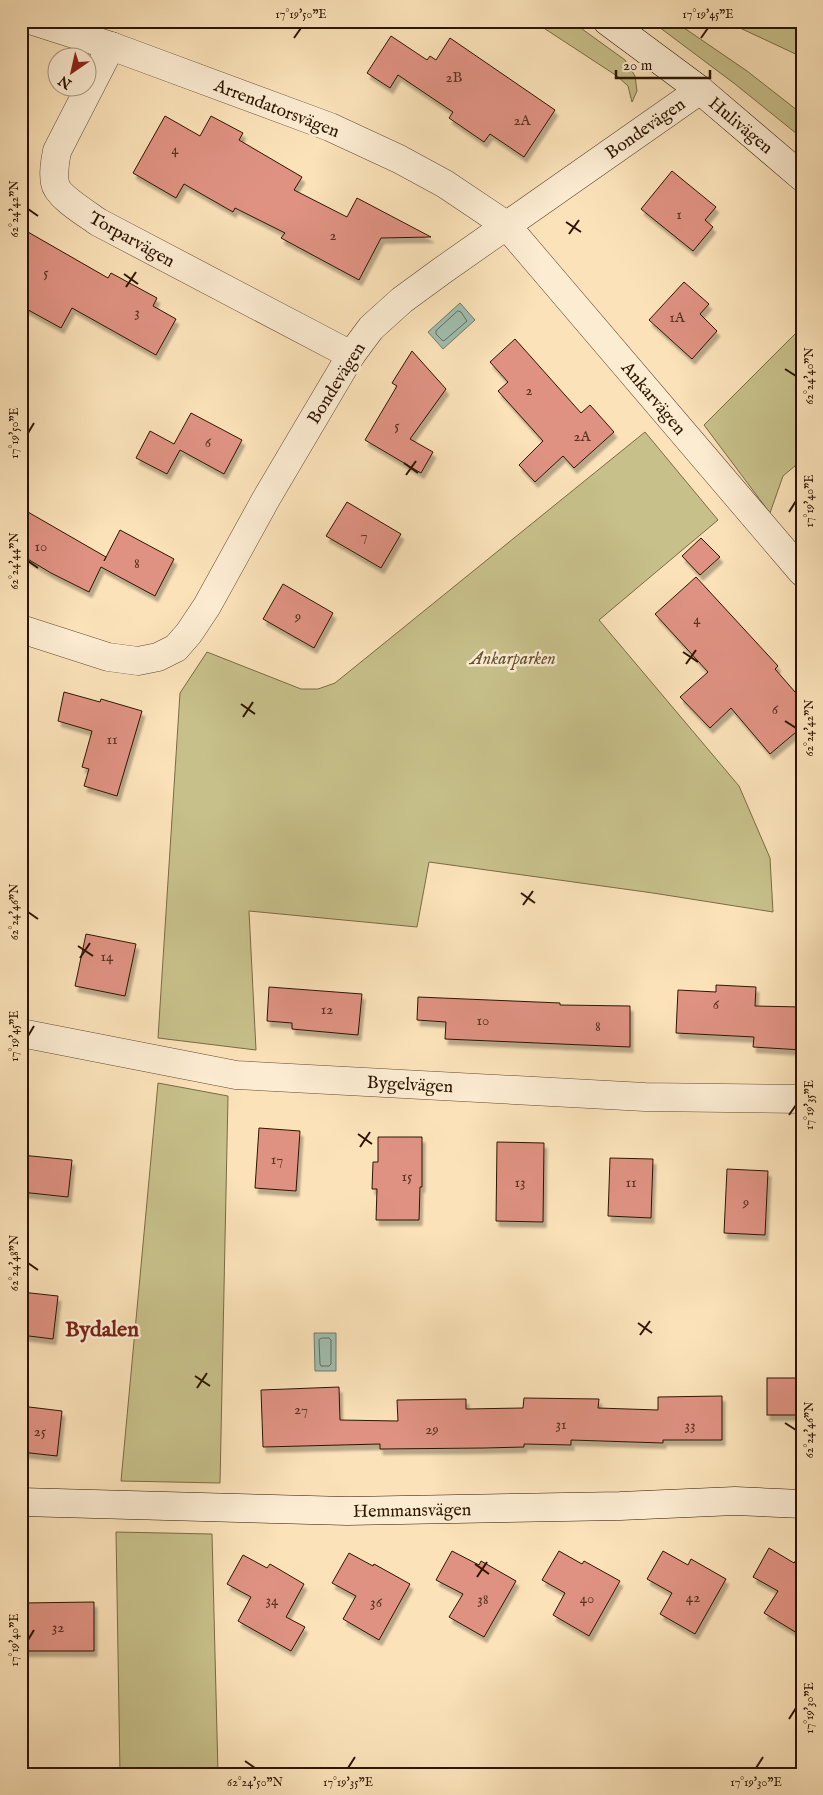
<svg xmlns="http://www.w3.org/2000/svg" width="823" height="1795" font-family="'IM FELL English',serif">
  <defs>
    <filter id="shadow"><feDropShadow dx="3" dy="5.5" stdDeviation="1" flood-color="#0004"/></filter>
  </defs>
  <rect width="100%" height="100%" fill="#fbe2b9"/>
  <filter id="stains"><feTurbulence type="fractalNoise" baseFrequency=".004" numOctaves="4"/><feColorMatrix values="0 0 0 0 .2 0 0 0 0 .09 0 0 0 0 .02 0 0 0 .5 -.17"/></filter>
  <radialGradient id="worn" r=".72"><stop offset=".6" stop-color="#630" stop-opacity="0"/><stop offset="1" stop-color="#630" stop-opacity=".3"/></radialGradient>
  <g fill="#c7c08a" stroke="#7a6a45">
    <path d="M533,21H571L625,60L635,76L637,91L632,102L628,86L617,76Z"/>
    <path d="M651,21H674L747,71L802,114V138L735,84Z"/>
    <path d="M725,21H802V57Z"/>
    <path d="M802,327V460L783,476L770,513L704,425Z"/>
    <path d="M645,432L718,520L599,620L739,786L770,858L773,912L653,893L429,862L417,927L249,911L256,1050L158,1038L180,693L207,652L301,689H318L335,683Z"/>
    <path d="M158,1083L228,1096L220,1483L121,1481Z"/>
    <path d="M116,1532L212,1534L218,1774H120Z"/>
  </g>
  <g fill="#9fbeaf" stroke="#717a69">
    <path d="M460,303L475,320L443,349L428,332Z"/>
    <path d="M314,1333H336V1371H315Z"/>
  </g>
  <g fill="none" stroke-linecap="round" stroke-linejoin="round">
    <g stroke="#666a58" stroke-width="1">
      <path d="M458,311L461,312L467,321L445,340L443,341L436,334V331Z"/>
      <path d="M322,1338H329L331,1340V1364L329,1366H321L320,1364L319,1340Z"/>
    </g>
  </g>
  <g fill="#df9282" stroke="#2d1500" filter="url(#shadow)">
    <path d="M391,36L427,60L430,56L436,60L450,38L555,110L524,157L490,134L484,142L449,118L453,112L398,75L390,88L367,73Z"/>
    <path d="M165,116L200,136L211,116L243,133L239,140L302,177L294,190L347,217L357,198L431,237L381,238L359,280L281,238L285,233L235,208L233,212L184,184L176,198L133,173Z"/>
    <path d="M672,171L716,207L705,220L713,227L693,251L641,209Z"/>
    <path d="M21,228L108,278L111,273L157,298L153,306L176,319L156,355L72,308L61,328L21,306Z"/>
    <path d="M684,282L709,304L700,314L717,331L692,359L649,320Z"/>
    <path d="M515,339L581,413L590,405L614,432L574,468L563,456L535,482L519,465L543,441L498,391L508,382L490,362Z"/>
    <path d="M412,351L446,389L410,439L433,452L421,473L365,440L397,386L392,383Z"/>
    <path d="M191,413L242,440L224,474L180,450L167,474L136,458L150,431L174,444Z"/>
    <path d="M347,502L401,534L381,568L326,536Z"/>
    <path d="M21,508L106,557L104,561L120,530L174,559L155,596L101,567L89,592L51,573L21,555Z"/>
    <path d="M701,538L720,557L700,575L682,556Z"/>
    <path d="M696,577L778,666L775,669L802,700V727L770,754L731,708L710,728L680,697L708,672L655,614Z"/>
    <path d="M283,584L333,613L314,648L263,619Z"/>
    <path d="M64,692L100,702L101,699L142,711L117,796L84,786L89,769L82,767L92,731L58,721Z"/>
    <path d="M86,934L136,944L125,996L75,986Z"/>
    <path d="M716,985L756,987L755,1006L802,1007V1050L753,1047L754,1037L676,1033L678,990L716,992Z"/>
    <path d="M269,987L362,994L358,1035L292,1029V1023L267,1021Z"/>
    <path d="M418,997L560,1003V1005L630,1006V1047L445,1039L446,1022L417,1020Z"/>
    <path d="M259,1128L300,1131L296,1191L255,1188Z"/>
    <path d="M378,1137H422V1187H420L419,1220H376L377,1189H372L373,1162H378Z"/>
    <path d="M497,1142L544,1143L543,1222L496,1221Z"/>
    <path d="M21,1155L72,1160L68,1197L21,1192Z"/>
    <path d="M610,1158L653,1159L651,1218L608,1216Z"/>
    <path d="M727,1169L768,1171L765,1235L724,1233Z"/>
    <path d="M21,1292L58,1296L53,1339L21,1335Z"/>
    <rect x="767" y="1378" width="35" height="37"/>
    <path d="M339,1387L340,1420L398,1421L397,1400L466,1399V1409L523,1408L524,1398L599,1399L598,1408L658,1410V1397L722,1396V1440H663V1443L571,1440V1445L524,1444V1447L485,1448L380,1449V1444L263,1447L261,1390Z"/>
    <path d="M21,1406L62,1411L57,1456L21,1452Z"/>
    <path d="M769,1548L794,1563L802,1551V1636L764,1613L778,1591L753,1577Z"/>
    <path d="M452,1551L479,1565L481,1561L516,1581L484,1637L449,1617L463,1594L436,1580Z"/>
    <path d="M559,1551L582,1564L584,1561L620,1581L589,1636L553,1615L565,1593L542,1580Z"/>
    <path d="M663,1551L688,1565L691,1559L726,1579L695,1634L660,1614L672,1593L647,1579Z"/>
    <path d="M349,1553L373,1566L374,1564L410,1584L379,1640L343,1619L356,1596L332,1583Z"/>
    <path d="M243,1555L267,1568L270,1564L304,1584L286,1617L305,1627L291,1651L238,1621L251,1597L227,1584Z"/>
    <path d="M94,1602V1651H23V1603Z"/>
  </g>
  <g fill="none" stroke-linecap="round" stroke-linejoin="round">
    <defs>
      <g id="street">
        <path d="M33,21L111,46L330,127L399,159L445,184L506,225L802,572"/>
        <path d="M111,46L57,151C55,162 53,172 55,183C57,196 87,214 98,222L351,355"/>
        <path d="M21,629L108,657L138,661L158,657L176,648L189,633L207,606L266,499L351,355L371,328L402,300L443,270L700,90"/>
        <path d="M21,1033L236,1075L645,1097L802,1099"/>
      </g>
      <g id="secondary">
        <path d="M607,21L700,90L802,177"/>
        <path d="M21,1502L347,1511L620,1506L735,1501L802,1504"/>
      </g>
    </defs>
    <use href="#street" stroke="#60482e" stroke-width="29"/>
    <use href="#secondary" stroke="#2d1500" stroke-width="29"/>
    <use href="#street" stroke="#fcecd2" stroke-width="28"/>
    <use href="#secondary" stroke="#fcecd2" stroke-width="28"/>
  </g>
  <path fill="none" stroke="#2d1500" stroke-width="2" d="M294,38L301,28M701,38L708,28M28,209L38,216M566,222L581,232M569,234L579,220M124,274L138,284M126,287L136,272M785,369L796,376M28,433L34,423M404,463L418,473M406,475L416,461M789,512L796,501M28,561L38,568M683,652L698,662M686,664L696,650M241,704L255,714M243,717L253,702M785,721L796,728M521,893L535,903M523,905L533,891M28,912L38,919M78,946L93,956M80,958L90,943M28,1036L34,1026M789,1115L796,1105M358,1134L372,1144M360,1147L370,1132M28,1263L38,1270M638,1323L652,1333M640,1335L650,1321M195,1376L210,1386M197,1388L207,1373M785,1423L796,1430M475,1564L489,1574M477,1577L487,1562M28,1640L34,1630M789,1719L796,1708M245,1761L255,1768M348,1768L355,1757M756,1768L763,1757"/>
  <g text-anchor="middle" stroke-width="5" stroke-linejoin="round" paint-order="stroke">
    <g font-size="15" fill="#5a3420">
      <text x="454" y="82">2B</text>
      <text x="522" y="125">2A</text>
      <text x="175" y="154">4</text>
      <text x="679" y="219">1</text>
      <text x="333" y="240">2</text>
      <text x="46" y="277">5</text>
      <text x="137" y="317">3</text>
      <text x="677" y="322">1A</text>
      <text x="529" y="395">2</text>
      <text x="397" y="430">5</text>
      <text x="582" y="441">2A</text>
      <text x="208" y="447">6</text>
      <text x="364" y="540">7</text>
      <text x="41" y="551">10</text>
      <text x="137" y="568">8</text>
      <text x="298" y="621">9</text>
      <text x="697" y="624">4</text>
      <text x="775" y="714">6</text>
      <text x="112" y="744">11</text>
      <text x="107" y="961">14</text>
      <text x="716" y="1009">6</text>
      <text x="327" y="1014">12</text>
      <text x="483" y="1025">10</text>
      <text x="598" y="1031">8</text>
      <text x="277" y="1164">17</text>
      <text x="407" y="1181">15</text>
      <text x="520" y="1187">13</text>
      <text x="631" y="1187">11</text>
      <text x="746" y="1207">9</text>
      <text x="301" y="1414">27</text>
      <text x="561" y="1429">31</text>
      <text x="690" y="1430">33</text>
      <text x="432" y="1434">29</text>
      <text x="40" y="1436">25</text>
      <text x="693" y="1602">42</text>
      <text x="587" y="1603">40</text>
      <text x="483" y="1604">38</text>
      <text x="272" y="1605">34</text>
      <text x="376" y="1607">36</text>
      <text x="58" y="1632">32</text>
    </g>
    <g font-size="18" fill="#2d1500" stroke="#fcecd2">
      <text transform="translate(277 108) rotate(21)" y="6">Arrendatorsvägen</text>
      <text transform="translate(741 125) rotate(40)" y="6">Hulivägen</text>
      <text transform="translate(645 128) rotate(-35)" y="6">Bondevägen</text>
      <text transform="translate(132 239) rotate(29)" y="6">Torparvägen</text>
      <text transform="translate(336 383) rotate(-58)" y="6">Bondevägen</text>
      <text transform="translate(654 398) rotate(50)" y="6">Ankarvägen</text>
      <text transform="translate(410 1084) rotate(3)" y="6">Bygelvägen</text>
      <text transform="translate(412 1510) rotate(-1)" y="6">Hemmansvägen</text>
    </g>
    <g font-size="18" font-style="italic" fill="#635130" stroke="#fcecd2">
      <text x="513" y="664">Ankarparken</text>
    </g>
    <g font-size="22" font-weight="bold" fill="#7a1f14" stroke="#fcecd2">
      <text x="102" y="1336">Bydalen</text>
    </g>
  </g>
  <rect width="823" height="1795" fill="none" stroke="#fbe2b9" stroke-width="55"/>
  <g transform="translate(72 72) rotate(214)"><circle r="24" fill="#fcecd2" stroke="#a9967e"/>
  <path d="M0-4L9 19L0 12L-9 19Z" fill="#8f2418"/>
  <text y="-8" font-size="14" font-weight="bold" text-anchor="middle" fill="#2d1500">N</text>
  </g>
  <path d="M616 70v8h94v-8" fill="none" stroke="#2d1500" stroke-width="2.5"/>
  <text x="623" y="70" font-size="15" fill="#2d1500" stroke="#fcecd2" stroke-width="4" paint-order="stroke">20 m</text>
  <rect x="28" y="28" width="768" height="1740" fill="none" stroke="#2d1500" stroke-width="2"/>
  <g font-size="12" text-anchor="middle" fill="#2d1500">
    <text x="301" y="18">17°19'50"E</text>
    <text x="708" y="18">17°19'45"E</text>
    <text transform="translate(14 209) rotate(-90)" y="4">62°24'42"N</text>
    <text transform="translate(809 376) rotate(-90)" y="4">62°24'40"N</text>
    <text transform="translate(14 433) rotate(-90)" y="4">17°19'50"E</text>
    <text transform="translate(809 501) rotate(-90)" y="4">17°19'40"E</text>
    <text transform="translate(14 561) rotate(-90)" y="4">62°24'44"N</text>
    <text transform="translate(809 728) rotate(-90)" y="4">62°24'42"N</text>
    <text transform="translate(14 912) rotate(-90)" y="4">62°24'46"N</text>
    <text transform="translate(14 1036) rotate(-90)" y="4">17°19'45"E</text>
    <text transform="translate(809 1105) rotate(-90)" y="4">17°19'35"E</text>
    <text transform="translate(14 1263) rotate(-90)" y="4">62°24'48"N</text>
    <text transform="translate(809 1430) rotate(-90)" y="4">62°24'46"N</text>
    <text transform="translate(14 1640) rotate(-90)" y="4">17°19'40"E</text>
    <text transform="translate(809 1708) rotate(-90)" y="4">17°19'30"E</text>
    <text x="255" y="1786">62°24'50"N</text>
    <text x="348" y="1786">17°19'35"E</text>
    <text x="756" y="1786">17°19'30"E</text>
  </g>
  <rect width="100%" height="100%" filter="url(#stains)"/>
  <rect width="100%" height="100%" fill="url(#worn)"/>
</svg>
